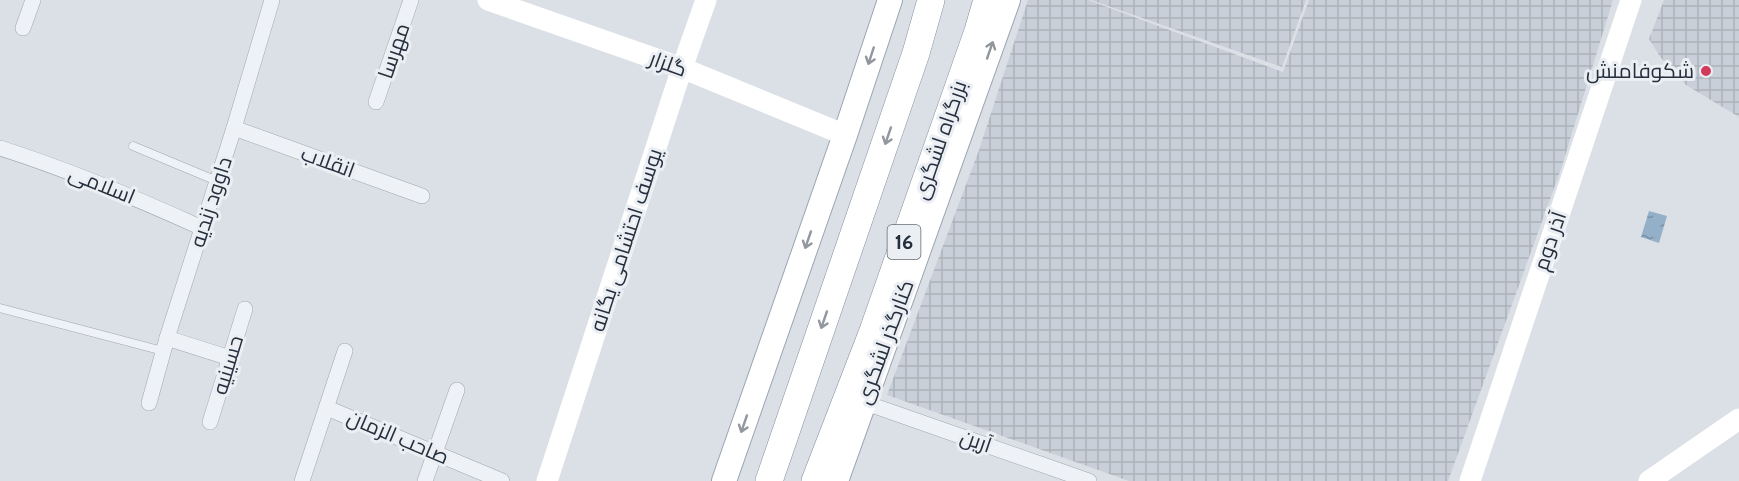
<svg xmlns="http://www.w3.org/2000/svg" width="1739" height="481" font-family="Cabin,Cairo,sans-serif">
  <defs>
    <pattern id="industrial-grid" width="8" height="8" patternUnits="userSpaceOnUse" patternTransform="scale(1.5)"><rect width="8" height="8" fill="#c9cfd8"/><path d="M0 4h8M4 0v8" fill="none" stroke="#acb2ba"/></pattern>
    <pattern id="water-ripples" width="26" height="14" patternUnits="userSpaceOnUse" patternTransform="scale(1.5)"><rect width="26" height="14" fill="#94b0c8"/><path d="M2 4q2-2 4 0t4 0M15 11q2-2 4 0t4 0" fill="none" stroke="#7990a4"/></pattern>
  </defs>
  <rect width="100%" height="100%" fill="#dbe0e6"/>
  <g fill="url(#industrial-grid)">
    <path d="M1028,0H1088L1283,72L1309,0H1613L1561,169L1448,481H1129L887,395L979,150Z"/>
    <path d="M1091,0H1306L1282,67Z"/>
    <path d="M1664,0H1739V117L1686,85L1661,58L1649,39Z"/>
  </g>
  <path fill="url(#water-ripples)" d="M1649,211L1667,216L1659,243L1641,237Z"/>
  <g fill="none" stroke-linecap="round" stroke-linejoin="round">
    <defs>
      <g id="lane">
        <path d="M133,146L217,181"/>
        <path d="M0,308L163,351"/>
      </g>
      <g id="street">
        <path d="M23,28L33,0"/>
        <path d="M376,102L411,0"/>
        <path d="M234,128L422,196"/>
        <path d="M0,148C69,170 136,198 202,228"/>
        <path d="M167,338L230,358"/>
        <path d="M863,402L1089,481"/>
        <path d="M149,403L167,338L234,128L272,0"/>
        <path d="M327,408L502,481"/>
        <path d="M210,422L245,309"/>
        <path d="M302,481L345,351"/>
        <path d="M425,481L457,390"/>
      </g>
      <g id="primary">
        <path d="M724,481L845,135L890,0"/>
        <path d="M836,481L1008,0"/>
      </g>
      <g id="highway">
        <path d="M769,481L916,53L931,0"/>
        <path d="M815,481L873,331L978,31L987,0"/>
      </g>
    </defs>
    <use href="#lane" stroke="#a1a7b0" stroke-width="9"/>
    <use href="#street" stroke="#a1a7b0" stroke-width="16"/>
    <use href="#primary" stroke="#9aa5b2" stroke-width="26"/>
    <use href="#highway" stroke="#828e9d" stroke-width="28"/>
    <use href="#lane" stroke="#eef1f5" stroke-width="8"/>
    <use href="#street" stroke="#eef1f5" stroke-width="15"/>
    <g stroke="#fff" stroke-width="21">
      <path d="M488,0L682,68L845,135"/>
      <path d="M547,481L682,68L706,0"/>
      <path d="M1470,481L1631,0"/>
      <path d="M1649,481L1739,419"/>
    </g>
    <use href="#primary" stroke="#fff" stroke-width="24"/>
    <use href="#highway" stroke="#fff" stroke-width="27"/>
  </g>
  <defs><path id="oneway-shaft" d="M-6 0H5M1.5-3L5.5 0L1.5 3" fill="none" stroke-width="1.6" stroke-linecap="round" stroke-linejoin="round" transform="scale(1.5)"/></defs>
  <g stroke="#92979e">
    <use href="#oneway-shaft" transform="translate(990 50) rotate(-71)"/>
    <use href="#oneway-shaft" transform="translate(871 56) rotate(108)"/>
    <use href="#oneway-shaft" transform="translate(888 136) rotate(109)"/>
    <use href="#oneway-shaft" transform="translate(808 240) rotate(109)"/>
    <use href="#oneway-shaft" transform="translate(824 320) rotate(109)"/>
    <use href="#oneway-shaft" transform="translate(744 424) rotate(109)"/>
  </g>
  <circle fill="#d23a59" stroke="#ebeff4" stroke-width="2" cx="1706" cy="71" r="6"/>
  <g text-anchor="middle" stroke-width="6" stroke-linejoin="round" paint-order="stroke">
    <rect fill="#ebeff4" stroke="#606974" stroke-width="1.5" x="887.5" y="225" width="33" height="34" rx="4.5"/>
    <g font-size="20" font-weight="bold" fill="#252f3d">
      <text x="904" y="249">16</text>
    </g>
    <g font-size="21" fill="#252f3d" stroke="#ebeff4">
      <text transform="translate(394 51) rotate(-71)" y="7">مهرسا</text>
      <text transform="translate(668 64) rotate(20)" y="7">گلزار</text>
      <text transform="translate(940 140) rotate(-71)" y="7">بزرگراه لشگری</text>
      <text transform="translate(328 162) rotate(20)" y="7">انقلاب</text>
      <text transform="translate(102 185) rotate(22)" y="7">اسلامی</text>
      <text transform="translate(211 202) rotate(-72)" y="7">داوود زندیه</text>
      <text transform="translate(626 240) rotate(-72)" y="7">یوسف احتشامی یگانه</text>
      <text transform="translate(1550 241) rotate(-71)" y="7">آذر دوم</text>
      <text transform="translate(885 342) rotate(-70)" y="7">کنارگذر لشگری</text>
      <text transform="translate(228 365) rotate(-73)" y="7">حسینیه</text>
      <text transform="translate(398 437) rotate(23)" y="7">صاحب الزمان</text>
      <text transform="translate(976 441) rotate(19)" y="7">آرین</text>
    </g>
    <g font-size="21" fill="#252f3d" stroke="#ebeff4" text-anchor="end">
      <text x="1694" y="78">شکوفامنش</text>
    </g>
  </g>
</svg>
